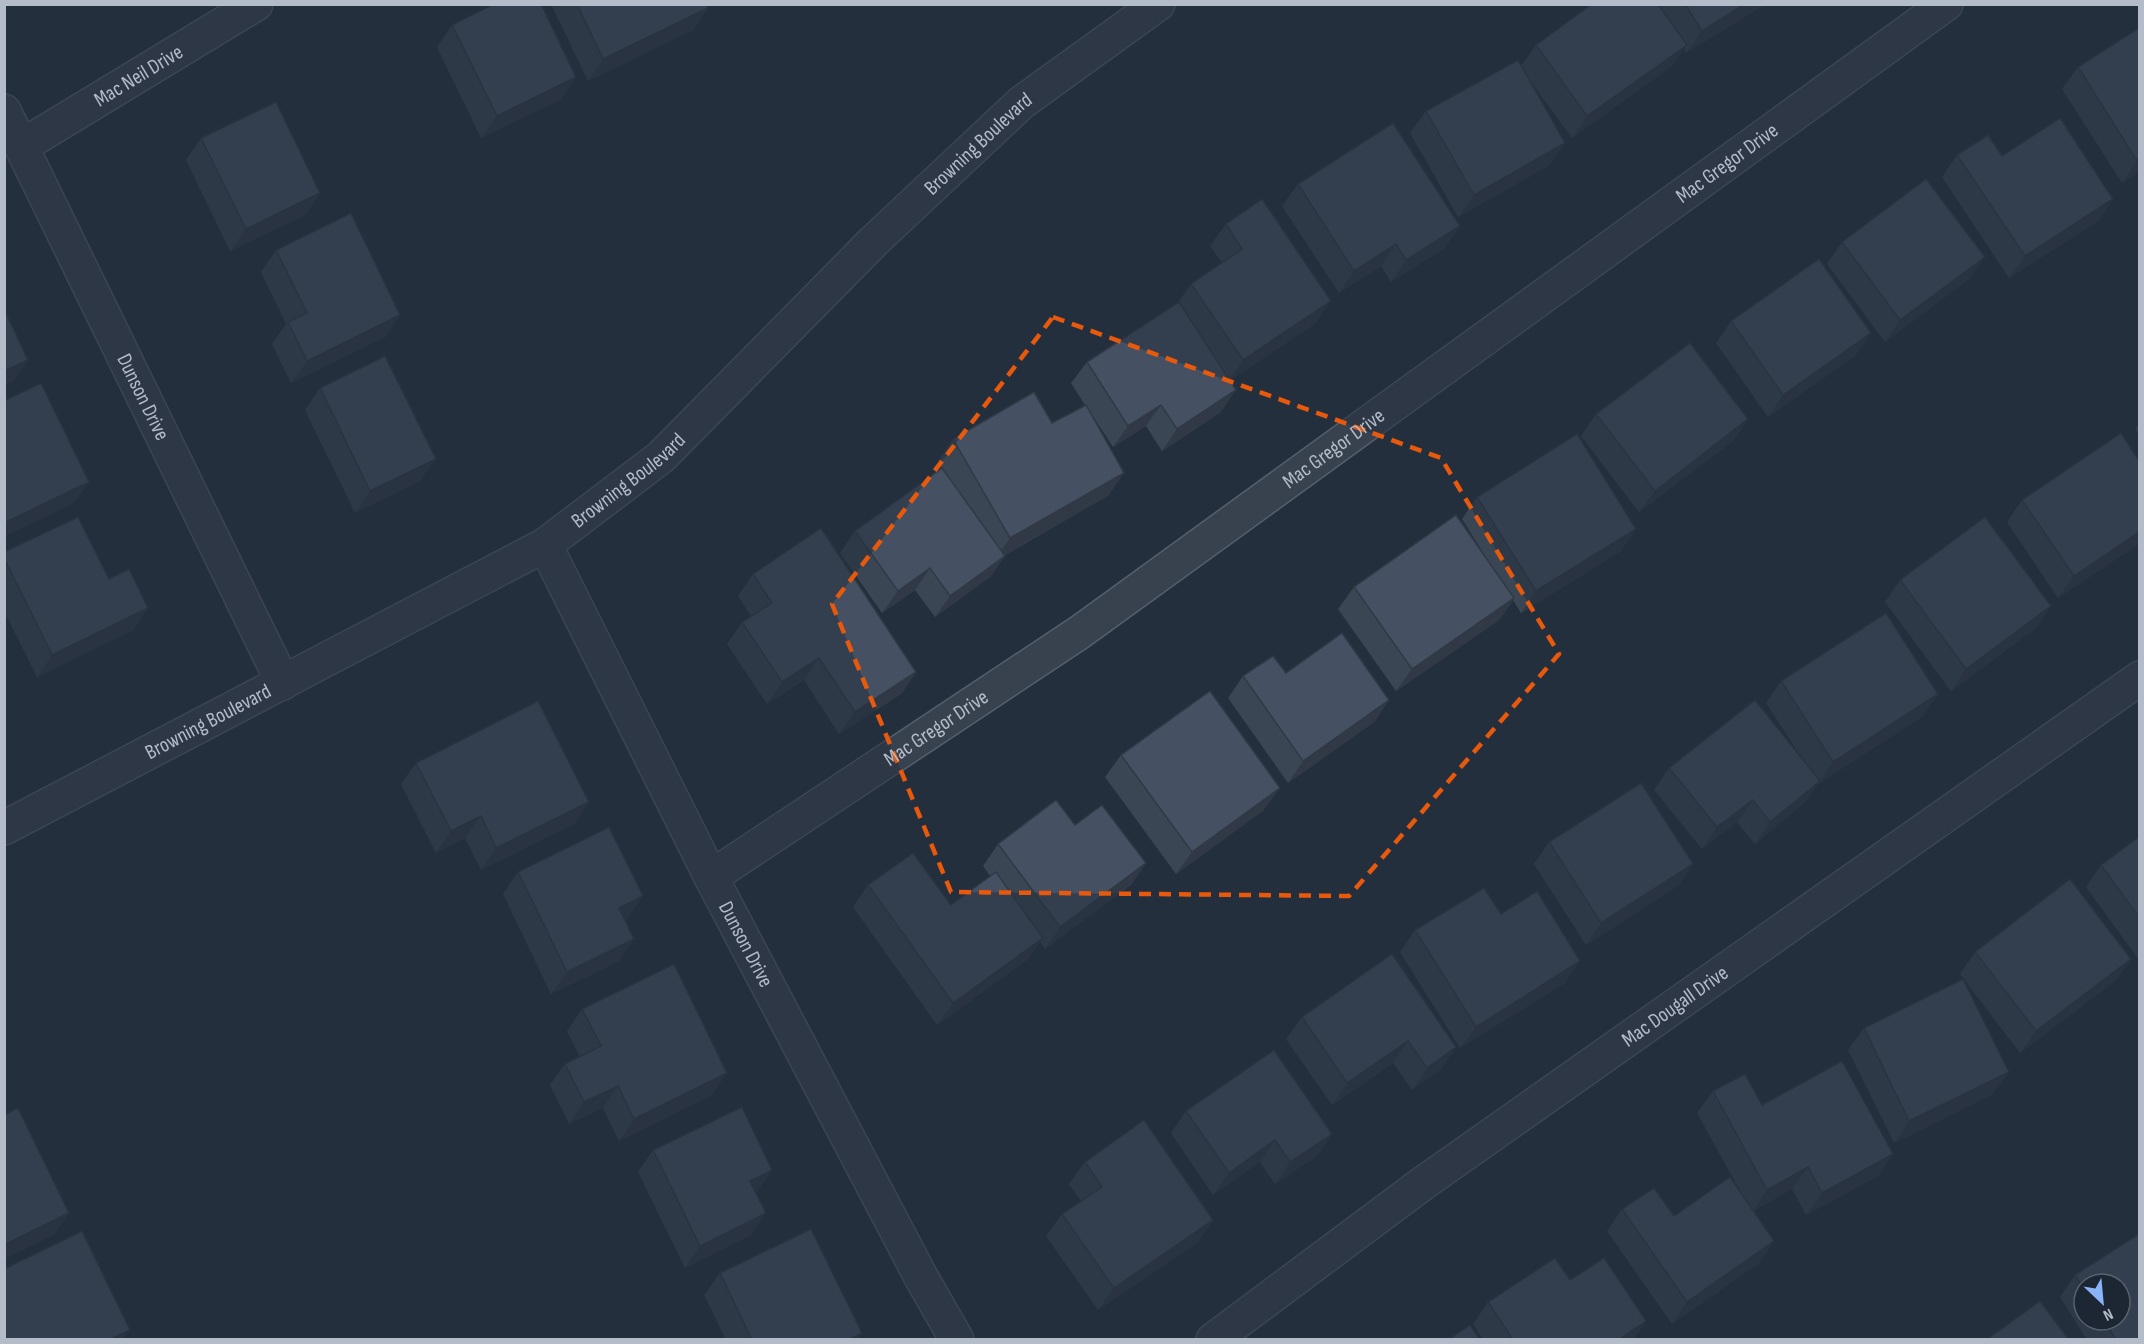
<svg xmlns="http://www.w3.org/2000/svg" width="2144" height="1344" font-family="'Sofia Sans Condensed',sans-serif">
  <rect width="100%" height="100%" fill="#242f3e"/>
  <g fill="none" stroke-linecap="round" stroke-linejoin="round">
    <defs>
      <g id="minor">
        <path id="s1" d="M4,111L283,683"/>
        <path id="s2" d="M22,146L256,4"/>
        <path id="s3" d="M545,545L711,877L921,1277L957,1340"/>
        <path id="s4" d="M711,877L1080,632L1946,4"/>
        <path id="s5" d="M1213,1340L1422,1184L2140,678"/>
      </g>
      <g id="tertiary">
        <path id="s6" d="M4,828L545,545L661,457L873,242L1021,103L1158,4"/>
      </g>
    </defs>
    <use href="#minor" stroke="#565f6c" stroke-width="36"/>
    <use href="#tertiary" stroke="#565f6c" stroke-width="36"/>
    <use href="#minor" stroke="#38414e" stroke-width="33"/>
    <use href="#tertiary" stroke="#38414e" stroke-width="33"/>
  </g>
  <g fill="#3b4654" fill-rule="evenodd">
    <path d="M551,4H706L708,8L693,30L588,81Z"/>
    <path d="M1592,4H1766L1686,53L1684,49L1672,66L1572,138L1528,78L1550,165L1458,217L1410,133L1426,111L1521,66L1536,45Z"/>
    <path d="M452,25L576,77L561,99L481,138L437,47Z"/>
    <path d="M2139,28V172L2122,183L2062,89L2078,67Z"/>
    <path d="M201,138L320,193L305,215L230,251L186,160Z"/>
    <path d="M1957,155L2002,156L2113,199L2098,221L2009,278L1942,177Z"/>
    <path d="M1298,184L1445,248L1391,282L1381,266L1339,293L1282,206Z"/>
    <path d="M1226,224L1316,323L1230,380L1221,412L1162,451L1146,426L1113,447L1092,415L1109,495L1005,555V556L990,577L935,617L915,590L882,613L840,553L855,531L942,468L938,461L953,439L1052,423L1085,405L1071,383L1087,362L1177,304L1191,284L1222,263L1210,246Z"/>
    <path d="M1842,242L1969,279L1885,342L1827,264Z"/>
    <path d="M276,250L400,315L385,337L291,383L272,344L286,324L261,272Z"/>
    <path d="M1731,321L1856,355L1768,417L1716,343Z"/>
    <path d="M320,388L420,481L355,513L305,410Z"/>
    <path d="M1596,414L1748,419L1733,441L1639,512L1581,436Z"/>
    <path d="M2139,423V435L2135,429Z"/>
    <path d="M2139,461V544L2058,598L2007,522L2022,500Z"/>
    <path d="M1477,497L1636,529L1621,551L1521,613L1513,600L1499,620L1396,691L1338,609L1354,587L1489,562L1462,519Z"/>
    <path d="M4,552L109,579L148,608L133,630L37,677L4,611Z"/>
    <path d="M753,574L916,672L901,694L839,734L804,680L767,704L727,644L742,622L751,616L738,596Z"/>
    <path d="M1900,580L2051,606L2036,628L1951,691L1885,602Z"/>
    <path d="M1286,673L1389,700L1374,722L1288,783L1228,698L1243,676Z"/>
    <path d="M1781,681L1923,716L1818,784L1804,803L1755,844L1737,822L1702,849L1654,790L1669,768L1801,757L1766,703Z"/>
    <path d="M1121,755L1264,810L1176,874L1105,777Z"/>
    <path d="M416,763L589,802L574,824L481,870L465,838L436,853L401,784Z"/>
    <path d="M1075,825L1146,863L1131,885L1045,949L1040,942L1027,960L937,1025L853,907L868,885L951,905L990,876L983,866L998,844Z"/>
    <path d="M2139,837V960L2086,887L2101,865Z"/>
    <path d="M1549,842L1693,864L1678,886L1586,945L1534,864Z"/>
    <path d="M518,872L628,918L625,920L619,961L551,994L503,894Z"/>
    <path d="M1501,914L1580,961L1565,983L1460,1048L1400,952L1415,930Z"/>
    <path d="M1975,952L2131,959L2115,981L2020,1053L1960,974Z"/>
    <path d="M582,1009L712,1095L619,1141L603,1108L569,1124L550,1085L565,1064L580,1057L567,1031Z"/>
    <path d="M1302,1017L1456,1047L1441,1069L1412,1090L1393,1063L1332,1105L1286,1039Z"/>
    <path d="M1864,1028L1993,1094L1894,1143L1848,1050Z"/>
    <path d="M1713,1091L1762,1105L1893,1154L1878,1176L1806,1215L1792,1189L1753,1211L1774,1241L1759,1263L1672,1324L1607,1231L1622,1209L1674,1216L1744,1198L1697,1113Z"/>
    <path d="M1186,1111L1332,1134L1317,1156L1275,1184L1260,1162L1213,1195L1171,1133Z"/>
    <path d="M653,1150L757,1192H756L751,1235L685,1268L638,1172Z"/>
    <path d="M1085,1162L1213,1220L1198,1242L1098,1310L1046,1236L1062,1214L1081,1201L1069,1184Z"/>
    <path d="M2139,1234V1340H2087L2060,1297L2075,1275ZM2084,1284H2120V1320H2084Z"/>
    <path d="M720,1273L858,1340H726L704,1295Z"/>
    <path d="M1570,1280L1646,1321L1633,1340H1483L1473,1324L1488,1302Z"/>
  </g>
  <g fill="#303945">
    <path d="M1745,4H1766L1686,53L1702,31Z"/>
    <path d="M708,8L693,30L588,81L603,59Z"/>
    <path d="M1687,45L1672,66L1572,138L1587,116Z"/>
    <path d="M576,77L561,99L481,138L497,116Z"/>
    <path d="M1565,143L1550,165L1458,217L1474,195Z"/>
    <path d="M2139,159V172L2122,183L2137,161Z"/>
    <path d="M320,193L305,215L230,251L246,229Z"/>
    <path d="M2113,199L2098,221L2009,278L2025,256Z"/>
    <path d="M1460,226L1445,248L1391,282L1406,260Z"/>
    <path d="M1396,244L1381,266L1339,293L1354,271Z"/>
    <path d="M1985,257L1969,279L1885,342L1900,320Z"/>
    <path d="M1331,301L1316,323L1228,382L1243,360Z"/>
    <path d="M400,315L385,337L291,383L307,361Z"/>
    <path d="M1871,333L1856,355L1768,417L1783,395Z"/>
    <path d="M28,360L13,382L4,385V371Z"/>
    <path d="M1236,390L1221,412L1162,451L1177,429Z"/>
    <path d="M1161,405L1146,426L1113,447L1128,426Z"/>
    <path d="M1748,419L1733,441L1639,512L1655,491Z"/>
    <path d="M436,459L420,481L355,513L370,491Z"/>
    <path d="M1124,473L1109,495L995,560L1010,538Z"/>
    <path d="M89,482L74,503L4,537V523Z"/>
    <path d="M1636,529L1621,551L1521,613L1536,591Z"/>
    <path d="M2139,532V544L2058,598L2074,576Z"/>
    <path d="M1005,556L990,577L935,617L950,596Z"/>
    <path d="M930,568L915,590L882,613L898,591Z"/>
    <path d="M1514,598L1499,620L1396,691L1412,669Z"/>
    <path d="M2051,606L2036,628L1951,691L1966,669Z"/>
    <path d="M148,608L133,630L37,677L52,655Z"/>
    <path d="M819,658L804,680L767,704L782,682Z"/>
    <path d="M916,672L901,694L839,734L855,712Z"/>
    <path d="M1938,694L1923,716L1818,784L1833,762Z"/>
    <path d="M1389,700L1374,722L1288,783L1303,761Z"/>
    <path d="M1820,781L1804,803L1755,844L1770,822Z"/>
    <path d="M1280,788L1264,810L1176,874L1192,852Z"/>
    <path d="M1753,800L1737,822L1702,849L1717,827Z"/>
    <path d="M589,802L574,824L481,870L496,848Z"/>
    <path d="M481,816L465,838L436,853L451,831Z"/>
    <path d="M1146,863L1131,885L1045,949L1060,927Z"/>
    <path d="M1693,864L1678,886L1586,945L1601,923Z"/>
    <path d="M643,896L628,918L604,930L619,908Z"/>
    <path d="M1043,938L1027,960L937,1025L953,1003Z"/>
    <path d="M634,939L619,961L551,994L567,972Z"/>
    <path d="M2131,959L2115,981L2020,1053L2036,1031Z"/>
    <path d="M1580,961L1565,983L1460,1048L1476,1027Z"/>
    <path d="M1408,1041L1393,1063L1332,1105L1347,1083Z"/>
    <path d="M1456,1047L1441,1069L1412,1090L1427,1068Z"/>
    <path d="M2009,1072L1993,1094L1894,1143L1909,1121Z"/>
    <path d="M727,1073L712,1095L619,1141L634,1119Z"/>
    <path d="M618,1086L603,1108L569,1124L584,1102Z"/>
    <path d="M1332,1134L1317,1156L1275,1184L1290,1162Z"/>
    <path d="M1275,1140L1260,1162L1213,1195L1229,1173Z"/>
    <path d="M1893,1154L1878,1176L1806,1215L1822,1193Z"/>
    <path d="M1808,1167L1792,1189L1752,1212L1767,1190Z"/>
    <path d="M772,1170L757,1192L735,1202L750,1181Z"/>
    <path d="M69,1213L54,1235L4,1259V1245Z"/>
    <path d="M766,1213L751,1235L685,1268L700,1246Z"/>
    <path d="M1213,1220L1198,1242L1098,1310L1114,1288Z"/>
    <path d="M1774,1241L1759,1263L1672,1324L1687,1302Z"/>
    <path d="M1646,1321L1633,1340H1618Z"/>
    <path d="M130,1330L123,1340H109Z"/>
    <path d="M862,1333L858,1340H849Z"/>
  </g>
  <g fill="#455162" stroke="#303945" stroke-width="1.5">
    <path d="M494,4H541L576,77L497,116L452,25Z"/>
    <path d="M577,4H706L708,8L603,59Z"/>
    <path d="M1592,4H1658L1687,45L1587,116L1536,45Z"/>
    <path d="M1685,4H1745L1702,31Z"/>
    <path d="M2139,28V159L2137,161L2078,67Z"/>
    <path d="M1518,60L1565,143L1474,195L1426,111Z"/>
    <path d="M276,102L320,193L246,229L201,138Z"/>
    <path d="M2060,118L2113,199L2025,256L1957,155L1988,135L2002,156Z"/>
    <path d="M1393,123L1460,226L1406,260L1396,244L1354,271L1298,184Z"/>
    <path d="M1926,179L1985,257L1900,320L1842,242Z"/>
    <path d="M1262,199L1331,301L1243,360L1191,284L1242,249L1226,224Z"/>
    <path d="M351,213L400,315L307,361L288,322L307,313L276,250Z"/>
    <path d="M1819,259L1871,333L1783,395L1731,321Z"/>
    <path d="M1179,302L1236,390L1177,429L1161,405L1128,426L1087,362Z"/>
    <path d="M4,309L28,360L4,371Z"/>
    <path d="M1690,343L1748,419L1655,491L1596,414Z"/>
    <path d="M385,356L436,459L370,491L320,388Z"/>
    <path d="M41,383L89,482L4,523V401Z"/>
    <path d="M1034,392L1052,423L1086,405L1124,473L1010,538L953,439Z"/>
    <path d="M2121,433L2139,461V532L2074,576L2022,500Z"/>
    <path d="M1577,434L1636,529L1536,591L1477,497Z"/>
    <path d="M942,468L1005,556L950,596L930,568L898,591L855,531Z"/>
    <path d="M1456,515L1514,598L1412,669L1354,587Z"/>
    <path d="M78,517L109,579L129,569L148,608L52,655L4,558V552Z"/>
    <path d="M1985,517L2051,606L1966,669L1900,580Z"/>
    <path d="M821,528L916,672L855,712L819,658L782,682L742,622L772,603L753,574Z"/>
    <path d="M1886,613L1938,694L1833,762L1781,681Z"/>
    <path d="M1342,633L1389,700L1303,761L1243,676L1273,656L1286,673Z"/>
    <path d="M1210,691L1280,788L1192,852L1121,755Z"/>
    <path d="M1755,700L1820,781L1770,822L1753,800L1717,827L1669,768Z"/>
    <path d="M538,701L589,802L496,848L481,816L451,831L416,763Z"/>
    <path d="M1641,783L1693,864L1601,923L1549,842Z"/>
    <path d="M1056,800L1075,825L1102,805L1146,863L1060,927L998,844Z"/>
    <path d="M609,827L643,896L619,908L634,939L567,972L518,872Z"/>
    <path d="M2139,837V917L2101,865Z"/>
    <path d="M913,853L951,905L996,872L1043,938L953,1003L868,885Z"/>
    <path d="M2070,879L2131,959L2036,1031L1975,952Z"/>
    <path d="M1484,888L1501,914L1537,891L1580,961L1476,1027L1415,930Z"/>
    <path d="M1392,954L1456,1047L1427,1068L1408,1041L1347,1083L1302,1017Z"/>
    <path d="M674,964L727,1073L634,1119L618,1086L584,1102L565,1064L601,1046L582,1009Z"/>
    <path d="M1963,979L2009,1072L1909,1121L1864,1028Z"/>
    <path d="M1274,1050L1332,1134L1290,1162L1275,1140L1229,1173L1186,1111Z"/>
    <path d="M1842,1061L1893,1154L1822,1193L1808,1167L1767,1190L1713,1091L1745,1074L1762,1105Z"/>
    <path d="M742,1107L772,1170L750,1181L766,1213L700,1246L653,1150Z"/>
    <path d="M18,1108L69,1213L4,1245V1115Z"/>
    <path d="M1144,1120L1213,1220L1114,1288L1062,1214L1102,1187L1085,1162Z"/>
    <path d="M1730,1177L1774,1241L1687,1302L1622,1209L1654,1188L1674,1216Z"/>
    <path d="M811,1229L862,1333L849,1340H752L720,1273Z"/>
    <path d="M82,1231L130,1330L109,1340H4V1269Z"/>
    <path d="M2139,1234V1340H2116L2104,1320H2120V1284H2084V1289L2075,1275Z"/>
    <path d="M1555,1258L1570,1280L1604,1258L1646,1321L1618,1340H1513L1488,1302Z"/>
    <path d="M2040,1301L2069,1340H1986Z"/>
    <path d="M1470,1325L1480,1340H1448Z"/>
  </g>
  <path d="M0 0H2144V1344H0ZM1053,317L1441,458L1559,654L1349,896L951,892L832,604Z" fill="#242f3e" fill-opacity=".55" fill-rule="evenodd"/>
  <path fill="none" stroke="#e8590c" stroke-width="4.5" stroke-dasharray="12 8" stroke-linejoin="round" d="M1053,317L1441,458L1559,654L1349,896L951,892L832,604Z"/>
  <g text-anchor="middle" stroke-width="6" stroke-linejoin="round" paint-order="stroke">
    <g font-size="21" fill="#b4bcc9" stroke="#1d2633">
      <text dy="7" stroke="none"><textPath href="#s2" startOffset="136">Mac Neil Drive</textPath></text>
      <text dy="7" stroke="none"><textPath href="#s6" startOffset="1202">Browning Boulevard</textPath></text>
      <text dy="7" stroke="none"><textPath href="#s4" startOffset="1242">Mac Gregor Drive</textPath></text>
      <text dy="7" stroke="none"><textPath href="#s1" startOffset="318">Dunson Drive</textPath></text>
      <text dy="7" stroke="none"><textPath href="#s4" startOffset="756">Mac Gregor Drive</textPath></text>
      <text dy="7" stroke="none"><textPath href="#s6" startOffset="716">Browning Boulevard</textPath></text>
      <text dy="7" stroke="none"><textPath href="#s6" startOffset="230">Browning Boulevard</textPath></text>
      <text dy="7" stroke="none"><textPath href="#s4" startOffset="270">Mac Gregor Drive</textPath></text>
      <text dy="7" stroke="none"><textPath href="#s3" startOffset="447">Dunson Drive</textPath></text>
      <text dy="7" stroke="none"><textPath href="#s5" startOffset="570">Mac Dougall Drive</textPath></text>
    </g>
  </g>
  <rect width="2144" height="1344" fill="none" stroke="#b4bcc9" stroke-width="12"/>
  <g transform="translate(2102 1302) rotate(154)"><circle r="28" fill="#1d2633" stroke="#59626f" stroke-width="1.5"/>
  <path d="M0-4.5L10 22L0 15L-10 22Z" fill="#8ab4f8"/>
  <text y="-9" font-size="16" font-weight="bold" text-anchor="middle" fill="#b4bcc9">N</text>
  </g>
</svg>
